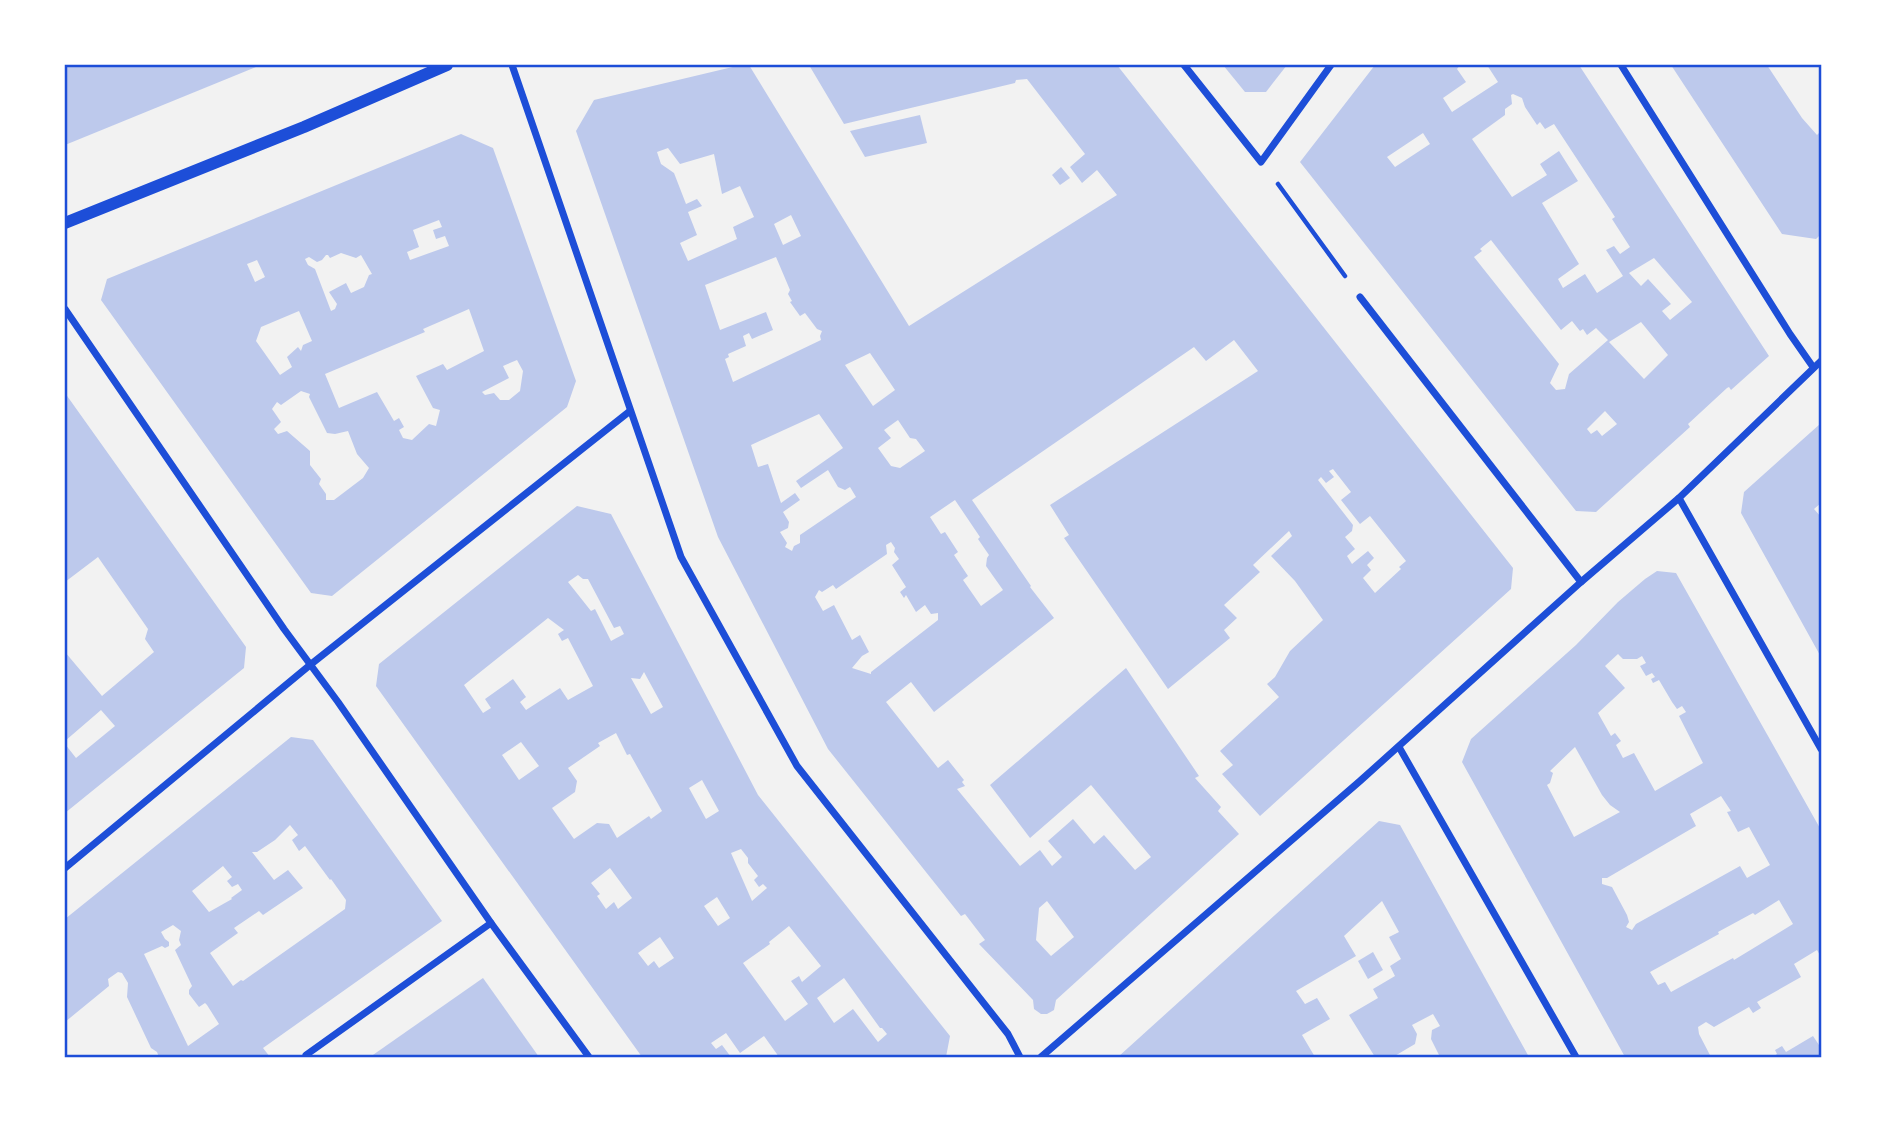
<svg xmlns="http://www.w3.org/2000/svg" width="1886" height="1122" font-family="Manrope,sans-serif">
  <rect width="100%" height="100%" fill="#f2f2f2"/>
  <g fill="#bdc9ec" fill-rule="evenodd">
    <path d="M65,65H261L65,145Z"/>
    <path d="M741,65H749L909,326L1117,195L1097,170L1082,183L1070,167L1085,154L1027,79L1016,80L1015,83L844,124L809,65H1117L1513,568L1511,589L1260,816L1222,774L1233,765L1220,751L1279,697L1267,684L1275,677L1290,651L1323,620L1295,581L1271,556L1292,536L1289,531L1253,565L1260,572L1224,605L1237,618L1224,630L1230,638L1168,689L1064,538L1069,535L1050,505L1258,371L1234,340L1206,361L1194,347L972,500L1031,586L1030,587L1054,618L934,712L911,682L886,702L938,768L948,760L964,780L962,782L965,786L957,789L1020,866L1040,850L1052,866L1062,857L1048,841L1073,819L1094,844L1104,835L1135,870L1151,857L1091,785L1030,838L990,785L1126,668L1199,776L1195,778L1221,807L1218,811L1239,834L1056,1000L1054,1010L1047,1014H1041L1034,1009L1033,1000L979,944L985,940L965,914L961,916L828,749L718,537L576,131L594,100ZM668,148L680,164L714,154L722,194L740,186L754,217L733,227L737,239L688,261L680,243L697,235L688,212L702,206L697,199L686,204L674,173L661,164L657,152ZM791,215L801,236L783,245L774,224ZM776,257L790,290L788,294L792,301L790,302L800,316L805,313L817,329L822,331L820,336L821,340L733,382L725,359L729,357L728,354L746,346L743,336L749,333L752,339L773,330L766,312L720,330L705,285ZM870,353L895,390L873,406L845,365ZM819,414L843,448L796,481L801,488L828,470L838,487L845,490L850,487L856,497L800,535V543L794,546L792,551L785,547L787,543L780,532L788,528L789,522L783,512L800,500L795,493L781,503L768,464L758,467L751,445ZM898,420L910,438L916,439L925,451L900,468L891,466L878,448L891,438L884,430ZM1333,469L1351,492L1341,500L1360,524L1370,516L1406,561L1399,567L1401,569L1375,593L1363,578L1371,570L1367,565L1374,558L1368,551L1352,564L1347,556L1355,549L1345,537L1352,531L1353,525L1318,480L1321,477L1326,483L1334,477L1329,471ZM955,500L980,537L978,539L989,555L987,558L986,566L1003,590L981,606L963,580L968,576L954,555L958,552L945,532L941,534L930,517ZM891,542L895,548L894,552L899,559L892,565L906,587L900,592L904,598L906,595L916,612L925,605L931,614L938,613V620L871,672V674L852,668L862,656L869,652L860,635L852,640L834,605L823,611L815,597L819,590L822,592L833,585L836,589L887,554L886,545ZM1047,901L1074,937L1051,956L1036,940L1039,908Z"/>
    <path d="M1223,65H1287L1266,92H1245Z"/>
    <path d="M1375,65H1460L1457,69L1466,82L1443,98L1452,112L1498,82L1487,65H1579L1769,356L1731,390L1729,387L1727,388L1688,424L1690,427L1596,512L1576,511L1300,162ZM1513,94L1522,98L1525,107L1537,125L1540,122L1545,129L1554,124L1615,217L1612,219L1630,247L1620,254L1614,246L1606,250L1623,276L1597,293L1585,274L1563,288L1558,279L1579,264L1542,203L1578,181L1559,151L1540,164L1547,175L1512,197L1472,139L1505,115V109L1512,104L1511,95ZM1423,133L1430,144L1395,167L1387,157ZM1491,240L1561,330L1572,321L1580,331L1583,329L1587,335L1596,328L1608,340L1569,374L1565,389L1556,390L1550,383L1559,364L1474,257L1482,251L1480,249ZM1654,258L1692,302L1670,320L1662,311L1671,304L1648,279L1641,286L1629,273ZM1641,322L1668,355L1644,379L1609,342ZM1605,411L1617,424L1602,436L1597,430L1591,434L1587,429Z"/>
    <path d="M1671,65H1767L1802,118L1817,135L1821,131V234L1816,239L1782,234Z"/>
    <path d="M920,115L927,143L865,157L850,131Z"/>
    <path d="M461,134L493,148L576,381L567,407L332,596L311,593L101,300L107,279ZM439,220L442,227L433,230L436,239L445,236L449,246L410,260L407,252L419,247L413,230ZM341,253L356,258L361,255L372,274L369,275L364,287L351,293L346,283L329,292L337,304L335,309L331,311L315,269L308,265L305,259L309,257L317,262L322,260L326,255H328L330,258ZM257,260L265,277L255,282L247,264ZM469,309L484,351L447,370L443,364L416,376L433,408L440,410L436,426L429,424L412,440L403,438L399,430L404,427L399,418L394,421L377,392L339,408L325,374L425,332L423,329ZM299,311L312,341L303,345L301,351L298,347L287,357L292,367L280,375L256,341L261,327ZM517,360L523,371L520,391L509,400H500L494,393L485,395L482,392L509,378L503,366ZM301,391L310,394L309,397L327,433L335,434L348,431L357,454L369,468L363,478L334,500H326V494L319,484L321,479L310,465V451L287,431L278,434L274,429L281,422L272,409L277,402L281,405Z"/>
    <path d="M1061,167L1070,178L1060,185L1052,175Z"/>
    <path d="M65,393L246,647L244,668L65,813V744L76,758L115,726L101,710L65,741V652L102,696L154,652L145,639L148,629L98,557L65,582Z"/>
    <path d="M1820,424L1821,427V503L1814,509L1821,517V657L1741,513L1744,492Z"/>
    <path d="M577,506L611,514L758,795L950,1036L946,1057H779L764,1036L740,1053L726,1033L711,1043L716,1049L722,1045L731,1057H642L376,686L379,664ZM578,575L583,579H588L614,628L620,626L624,634L611,641L595,609L591,611L568,582ZM548,618L564,630L558,634L562,641L568,638L593,686L568,700L560,688L526,710L520,702L526,697L513,679L485,699L491,708L483,713L464,685ZM644,672L663,707L651,714L631,678L640,679ZM616,733L627,755L630,754L662,811L651,819L649,816L617,838L609,824L597,823L574,839L552,808L575,792L577,781L568,768L600,746L598,743ZM521,742L539,766L519,780L502,755ZM702,780L719,811L706,819L689,788ZM741,849L748,858V863L758,876L754,880L759,887L763,884L767,888L752,901L731,853ZM610,868L632,898L618,909L614,902L606,909L597,896L600,894L591,883ZM717,897L730,918L718,926L704,906ZM789,926L821,966L802,982L799,976L791,981L808,1004L785,1021L743,963L770,944L769,942ZM660,937L674,958L659,968L654,961L648,966L638,953ZM844,978L880,1028H882L887,1034L878,1042L853,1009L834,1023L817,998Z"/>
    <path d="M1657,571L1676,573L1821,830V957L1817,950L1794,964L1801,977L1757,1002L1761,1008L1753,1013L1749,1007L1714,1027L1706,1022L1698,1027L1699,1034L1711,1057H1625L1462,762L1471,739L1576,645L1618,602L1645,579ZM1618,654L1623,659H1637L1642,656L1646,663L1640,666L1646,676L1652,673L1655,677L1651,679L1653,683L1659,680L1672,702L1677,709L1682,706L1686,712L1679,716L1703,763L1655,791L1634,753L1623,758L1616,745L1621,741L1615,733L1611,736L1598,713L1625,688L1605,666ZM1575,747L1602,795L1610,805L1620,812L1574,837L1547,785L1550,783L1553,773L1550,771ZM1721,796L1731,811L1727,812L1738,832L1749,827L1770,865L1747,878L1740,866L1636,924L1632,930L1626,927L1629,922L1627,915L1612,887L1602,884V878H1607L1696,826L1690,814ZM1779,900L1793,924L1734,960L1733,958L1671,992L1665,982L1658,985L1650,972L1719,934L1718,932L1753,913L1755,915Z"/>
    <path d="M291,737L313,740L442,921L263,1048L270,1057H159L157,1052L151,1048L127,997L128,983L122,973L118,972L108,979L109,986L65,1022V919ZM290,825L298,835L292,840L299,851L305,846L330,880L331,879L346,900L345,909L243,981L241,980L233,986L210,953L238,933L234,928L259,911L263,915L303,888L288,870L274,880L252,852H257L275,840ZM223,866L232,877L227,881L232,887L238,884L242,890L231,898L232,899L209,912L192,891ZM173,925L181,931L179,940L181,945L175,950L192,986L189,990V994L199,1007L205,1003L207,1005L219,1024L188,1046L144,954L162,946L165,948L169,946V942L165,939L161,932Z"/>
    <path d="M1379,821L1400,825L1529,1057H1440L1431,1039L1432,1030L1440,1026L1433,1014L1412,1025L1417,1034L1415,1044L1393,1057H1375L1349,1015L1378,998L1373,989L1395,976L1390,966L1401,959L1389,937L1399,932L1382,901L1344,936L1356,956L1296,991L1305,1004L1317,998L1330,1019L1302,1035L1315,1057H1118Z"/>
    <path d="M1373,952L1383,970L1368,979L1358,961Z"/>
    <path d="M483,978L539,1057H370L400,1036Z"/>
    <path d="M1813,1036L1821,1048V1057H1773L1777,1054L1775,1050L1782,1046L1786,1052Z"/>
  </g>
  <g fill="none" stroke-linecap="round" stroke-linejoin="round">
    <path stroke="#1d4ed8" stroke-width="4.5" d="M1278,184L1345,276"/>
    <g stroke="#1d4ed8" stroke-width="7">
      <path d="M512,65L681,557L797,766L1008,1034L1020,1057"/>
      <path d="M1184,65L1261,162L1331,65"/>
      <path d="M1621,65L1790,334L1813,367"/>
      <path d="M1360,297L1581,582"/>
      <path d="M65,309L284,629L338,702L491,923L589,1057"/>
      <path d="M1679,498L1821,749"/>
      <path d="M1399,747L1576,1057"/>
      <path d="M65,868L310,665L630,411"/>
      <path d="M306,1055L491,923"/>
      <path d="M1041,1057L1360,781L1581,582L1679,498L1821,361"/>
    </g>
    <path stroke="#1d4ed8" stroke-width="12" d="M65,223L304,127L447,65"/>
  </g>
  <rect width="1886" height="1122" fill="none" stroke="#ffffff" stroke-width="133"/>
  <rect x="66" y="66" width="1754" height="990" fill="none" stroke="#1d4ed8" stroke-width="2.5"/>
</svg>
